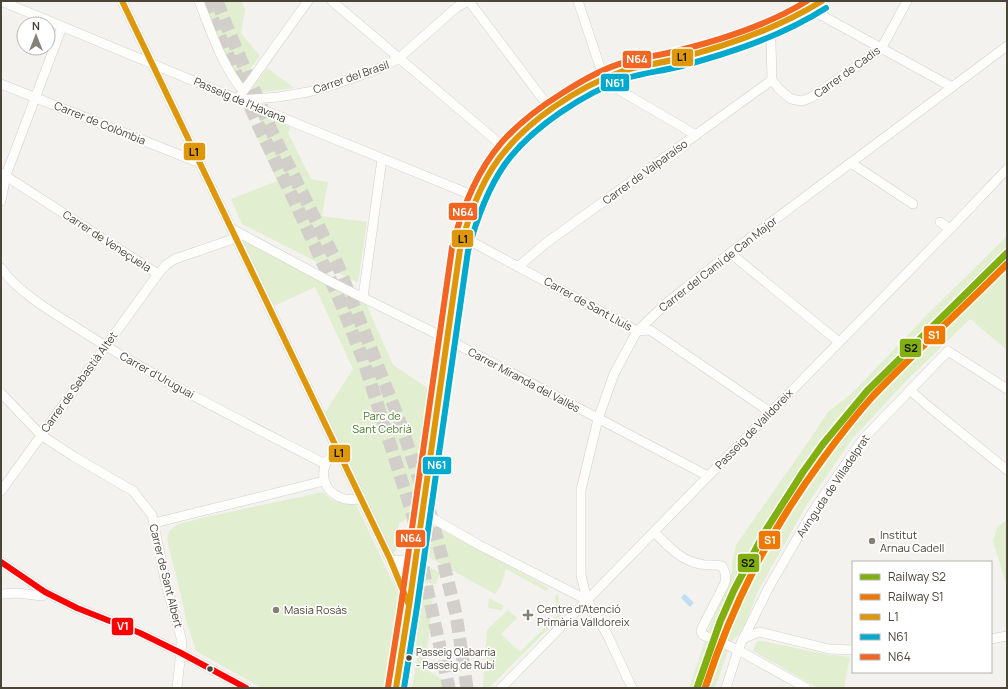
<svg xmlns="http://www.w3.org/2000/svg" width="1008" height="689" font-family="Manrope,sans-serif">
  <rect width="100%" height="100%" fill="#f4f2ee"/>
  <g fill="#e1eecf">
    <path d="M202,1H242L245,10L241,33L260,56L239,83L221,46Z"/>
    <path d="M267,68L294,88L256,93L251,90Z"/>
    <path d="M256,113L291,127L288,133L311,179L328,182L322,216L367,222L358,283L242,224L231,199L277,181L254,130L262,125Z"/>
    <path d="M235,234L363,297L393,365L438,395L422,512L399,523L397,548L390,559L322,417L353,369L315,287L270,308Z"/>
    <path d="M1007,236V247C977,276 946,306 916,336C887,364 858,392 833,424C792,477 755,536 727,597C714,626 704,657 694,688H689L708,632L732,571V563L736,545L813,435L828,412L852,393L924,318Z"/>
    <path d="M1007,265V350L970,319L907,380L852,439L806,506L757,593L744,629L731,642L715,688H708C717,660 726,632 738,605C765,546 803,483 844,433C866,406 891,382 915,358C946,327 976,296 1007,265Z"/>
    <path d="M323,492C334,504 341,504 356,504L400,598L387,688H262L196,651L187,623L178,583L167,540L169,531L178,524L202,518Z"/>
    <path d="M1007,520V587L993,541L997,527Z"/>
    <path d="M429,523L549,588L546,591L506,569L501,585L495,594L421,553L426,524Z"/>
    <path d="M419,561L440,573L436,584L420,582L421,576L418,574Z"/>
    <path d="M418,592L433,596L425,669L457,688H412L417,658L413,651L411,638Z"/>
    <path d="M558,593L561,616L489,688H483L487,630L508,610L517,618L501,634L520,652L557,615L555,597Z"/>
    <path d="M489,598L504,606L501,610L488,608Z"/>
    <path d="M757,641H763L824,654L850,657L844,688H818L753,651Z"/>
  </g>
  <path fill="#c0ddf1" d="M684,594L686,595L694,603L690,607L681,598Z"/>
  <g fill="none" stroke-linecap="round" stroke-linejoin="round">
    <path stroke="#d2cfca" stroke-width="9" stroke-dasharray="9 4.5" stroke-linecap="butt" d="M708,637L727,645"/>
    <g stroke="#d2cfca" stroke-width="13" stroke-dasharray="13 6" stroke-linecap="butt">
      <path d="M206,1L217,30L260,129L294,200L340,301L363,359L413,516L427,588L449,688"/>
      <path d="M217,1L227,27L273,134L337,263L400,422L431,515L444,565L456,614L467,688"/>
    </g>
    <defs>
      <g id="minor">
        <path d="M1,1L261,109L479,198"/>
        <path d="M122,1L390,559L409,606"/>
        <path d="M199,1C211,32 222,65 243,91"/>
        <path d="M332,1L506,149"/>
        <path d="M469,1L551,110"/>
        <path d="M578,1L604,79L614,87L696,135"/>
        <path d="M803,1L810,9L952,87"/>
        <path d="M769,29L771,43L772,80L780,90L791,99L802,101L812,97L881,49L907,1"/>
        <path d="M1,84L200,163"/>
        <path d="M237,100L308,1"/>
        <path d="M240,100L278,97L308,92L333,85L383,67L399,58L457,7L468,1"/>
        <path d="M851,163L913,204"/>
        <path d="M1,173L158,274L167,264L175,259L236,238"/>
        <path d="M1,201L6,175L62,27"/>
        <path d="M940,222L950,229"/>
        <path d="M232,229L329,281L447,339L708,476"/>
        <path d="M463,237L637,331L650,330L770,412"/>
        <path d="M730,253L839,342"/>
        <path d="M519,266L546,243L772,80"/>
        <path d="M1,268C17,291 50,311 74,326C154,378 240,420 325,464"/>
        <path d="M363,297L382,159"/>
        <path d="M910,390L928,406L1007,470"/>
        <path d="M1,393L41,435L73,456L133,491L152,515L166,584L182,641L177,688"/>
        <path d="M338,453C333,456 326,460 325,465C320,481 329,495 345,499C350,500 356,499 361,499"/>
        <path d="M1,491L158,274"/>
        <path d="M422,512L479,545L587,600"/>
        <path d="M154,523L324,481"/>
        <path d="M654,532C667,545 681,561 700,564C708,566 715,564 722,566C726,573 727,578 724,585L702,628L701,632L703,635L708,637"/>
        <path d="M390,559C405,563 410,561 416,546"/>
        <path d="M392,561L413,579"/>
        <path d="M1,562L45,592L77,608L140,633L181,653L246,688"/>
        <path d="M1,594L17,593L42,596L45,592"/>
        <path d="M743,639L759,632L829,649L853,650"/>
        <path d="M991,639L1007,636"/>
        <path d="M727,645L738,650L806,688"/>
        <path d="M501,688L950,229L1007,169"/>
        <path d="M632,688L608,636L587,600L581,575V490L598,419L614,374L637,331L669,301L730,253L1007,46"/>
        <path d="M726,688L738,650L743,639L769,587L813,511L863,439L948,351L1007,389"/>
      </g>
      <path id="major" d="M396,688L409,606L460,249C467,221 482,183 498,160C522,125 583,85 623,71C640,65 658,64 676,59C726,46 778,31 822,1"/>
    </defs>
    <use href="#minor" stroke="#d2d0cb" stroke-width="10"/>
    <use href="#major" stroke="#d6cebb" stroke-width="12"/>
    <use href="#minor" stroke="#fdfdfc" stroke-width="9"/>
    <use href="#major" stroke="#f2efe6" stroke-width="11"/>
    <defs>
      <g id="bus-1">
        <path d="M122,1L390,559L409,605"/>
        <path d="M396,688L409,606L460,249C468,218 479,186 498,160C526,121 578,87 623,71C640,65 658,64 676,59C727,46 777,29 822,1"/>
      </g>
      <path id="bus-2" d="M404,688L417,607L468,251C476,221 487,190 505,164C532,127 584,93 627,78C643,73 661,71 678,67C730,53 780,37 826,8"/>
      <path id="bus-3" d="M388,687L401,605L452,248C461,211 477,171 502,142C519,123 540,107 561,94C581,81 603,68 626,62C640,58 654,56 668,53C715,42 765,27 807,1"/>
      <path id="bus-4" d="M1,562L45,592L77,608L140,633L181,653L246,688"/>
    </defs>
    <use href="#bus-1" stroke="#fff" stroke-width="9"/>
    <use href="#bus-2" stroke="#fff" stroke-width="9"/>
    <use href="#bus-3" stroke="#fff" stroke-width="9"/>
    <use href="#bus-4" stroke="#fff" stroke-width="9"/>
    <use href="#bus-1" stroke="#dd9709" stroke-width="6"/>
    <use href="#bus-2" stroke="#00a9ce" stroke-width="6"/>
    <use href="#bus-3" stroke="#f26522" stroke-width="6"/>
    <use href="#bus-4" stroke="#f00" stroke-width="6"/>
    <defs>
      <path id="rail-1" d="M697,688L720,622L734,590L766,530L803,472L823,444L867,391L1007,253"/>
      <path id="rail-2" d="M705,688C733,603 769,532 822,460C838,438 855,416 873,396C916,351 963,308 1007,264"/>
    </defs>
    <use href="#rail-1" stroke="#fff" stroke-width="10"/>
    <use href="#rail-2" stroke="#fff" stroke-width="10"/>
    <use href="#rail-1" stroke="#82af10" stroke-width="7"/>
    <use href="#rail-2" stroke="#ef7900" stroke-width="7"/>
  </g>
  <g fill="#868178" stroke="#fff" stroke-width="1.5">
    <circle cx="872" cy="541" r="4"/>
    <circle cx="276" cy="610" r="4"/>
    <path d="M526 609h4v4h4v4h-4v4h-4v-4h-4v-4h4z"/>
  </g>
  <g fill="#4b4439" stroke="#fff" stroke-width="1.5">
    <circle cx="409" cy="658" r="3.5"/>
    <circle cx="210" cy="669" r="3.5"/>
  </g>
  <g text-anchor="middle" stroke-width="3.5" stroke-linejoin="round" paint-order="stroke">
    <g font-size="10" fill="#4b4439" stroke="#fff" text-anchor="start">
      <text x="416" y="656">Passeig Olabarria<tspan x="416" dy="13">- Passeig de Rubí</tspan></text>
    </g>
    <g font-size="11" fill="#4b4439" stroke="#fff">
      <text transform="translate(847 72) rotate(-36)" y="4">Carrer de Cadis</text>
      <text transform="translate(351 77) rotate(-19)" y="4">Carrer del Brasil</text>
      <text transform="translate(240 100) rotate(23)" y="4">Passeig de l'Havana</text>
      <text transform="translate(100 123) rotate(22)" y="4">Carrer de Colòmbia</text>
      <text transform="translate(645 172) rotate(-36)" y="4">Carrer de Valparaíso</text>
      <text transform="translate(107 241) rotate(33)" y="4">Carrer de Veneçuela</text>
      <text transform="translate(718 264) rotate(-38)" y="4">Carrer del Camí de Can Major</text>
      <text transform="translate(588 304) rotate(29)" y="4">Carrer de Sant Lluís</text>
      <text transform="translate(157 375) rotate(29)" y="4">Carrer d'Uruguai</text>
      <text transform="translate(524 380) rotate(28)" y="4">Carrer Miranda del Vallès</text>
      <text transform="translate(79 382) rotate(-54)" y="4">Carrer de Sebastià Altet</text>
      <text transform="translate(754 429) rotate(-46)" y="4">Passeig de Valldoreix</text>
      <text transform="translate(833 486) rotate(-56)" y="4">Avinguda de Villadelprat</text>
      <text transform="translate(166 576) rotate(76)" y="4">Carrer de Sant Albert</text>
    </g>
    <g font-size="11" fill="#4a7f2a" stroke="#fff">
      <text x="382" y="420">Parc de<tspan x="382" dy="13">Sant Cebrià</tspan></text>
    </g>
    <g font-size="11" fill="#4b4439" stroke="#fff" text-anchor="start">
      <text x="880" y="539">Institut<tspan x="880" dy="13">Arnau Cadell</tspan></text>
      <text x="537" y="613">Centre d'Atenció<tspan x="537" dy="13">Primària Valldoreix</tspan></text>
      <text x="284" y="614">Masia Rosás</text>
    </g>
  </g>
  <g stroke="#fff" stroke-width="1.5">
    <rect x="671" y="48" width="23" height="19" rx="4" fill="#dd9709"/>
    <rect x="622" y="50" width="30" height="19" rx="4" fill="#f26522"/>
    <rect x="600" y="73" width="30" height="19" rx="4" fill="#00a9ce"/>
    <rect x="183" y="142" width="23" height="19" rx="4" fill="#dd9709"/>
    <rect x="448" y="202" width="30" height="19" rx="4" fill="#f26522"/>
    <rect x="451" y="229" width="23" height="19" rx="4" fill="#dd9709"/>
    <rect x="923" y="325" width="23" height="20" rx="4" fill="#ef7900"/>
    <rect x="899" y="338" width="23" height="20" rx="4" fill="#82af10"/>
    <rect x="328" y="444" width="23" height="19" rx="4" fill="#dd9709"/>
    <rect x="422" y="456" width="30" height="19" rx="4" fill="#00a9ce"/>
    <rect x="395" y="529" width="31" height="19" rx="4" fill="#f26522"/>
    <rect x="758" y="530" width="23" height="20" rx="4" fill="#ef7900"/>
    <rect x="737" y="553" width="23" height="20" rx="4" fill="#82af10"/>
    <rect x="111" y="617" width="23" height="19" rx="4" fill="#f00"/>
  </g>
  <g font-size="11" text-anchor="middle" font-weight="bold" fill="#fff">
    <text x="637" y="63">N64</text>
    <text x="615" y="87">N61</text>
    <text x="463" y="216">N64</text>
    <text x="934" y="339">S1</text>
    <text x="437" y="469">N61</text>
    <text x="411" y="542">N64</text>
    <text x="770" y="544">S1</text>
    <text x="123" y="630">V1</text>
  </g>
  <g font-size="11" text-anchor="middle" font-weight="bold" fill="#111">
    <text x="682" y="61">L1</text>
    <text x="194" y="156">L1</text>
    <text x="463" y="243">L1</text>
    <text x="911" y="352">S2</text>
    <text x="339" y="457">L1</text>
    <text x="748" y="567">S2</text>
  </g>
  <rect width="1008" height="689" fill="none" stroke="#4b4439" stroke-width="4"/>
  <rect x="852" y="561" width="140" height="112" fill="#ffffff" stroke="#b7b4b0"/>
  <rect x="860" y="574" width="20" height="6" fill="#82af10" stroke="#b7b4b0"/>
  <text x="888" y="581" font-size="12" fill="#4b4439">Railway S2</text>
  <rect x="860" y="594" width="20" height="6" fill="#ef7900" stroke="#b7b4b0"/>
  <text x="888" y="601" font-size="12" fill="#4b4439">Railway S1</text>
  <rect x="860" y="614" width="20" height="6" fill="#dd9709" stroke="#b7b4b0"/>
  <text x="888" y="621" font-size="12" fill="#4b4439">L1</text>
  <rect x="860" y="634" width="20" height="6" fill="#00a9ce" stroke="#b7b4b0"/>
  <text x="888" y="641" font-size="12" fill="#4b4439">N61</text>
  <rect x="860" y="654" width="20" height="6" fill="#f26522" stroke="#b7b4b0"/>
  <text x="888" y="661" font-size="12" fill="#4b4439">N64</text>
  <g transform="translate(36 36)"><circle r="19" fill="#ffffff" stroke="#b7b4b0"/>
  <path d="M0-3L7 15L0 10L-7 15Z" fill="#868178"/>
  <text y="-6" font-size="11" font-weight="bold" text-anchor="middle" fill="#4b4439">N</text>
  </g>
</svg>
